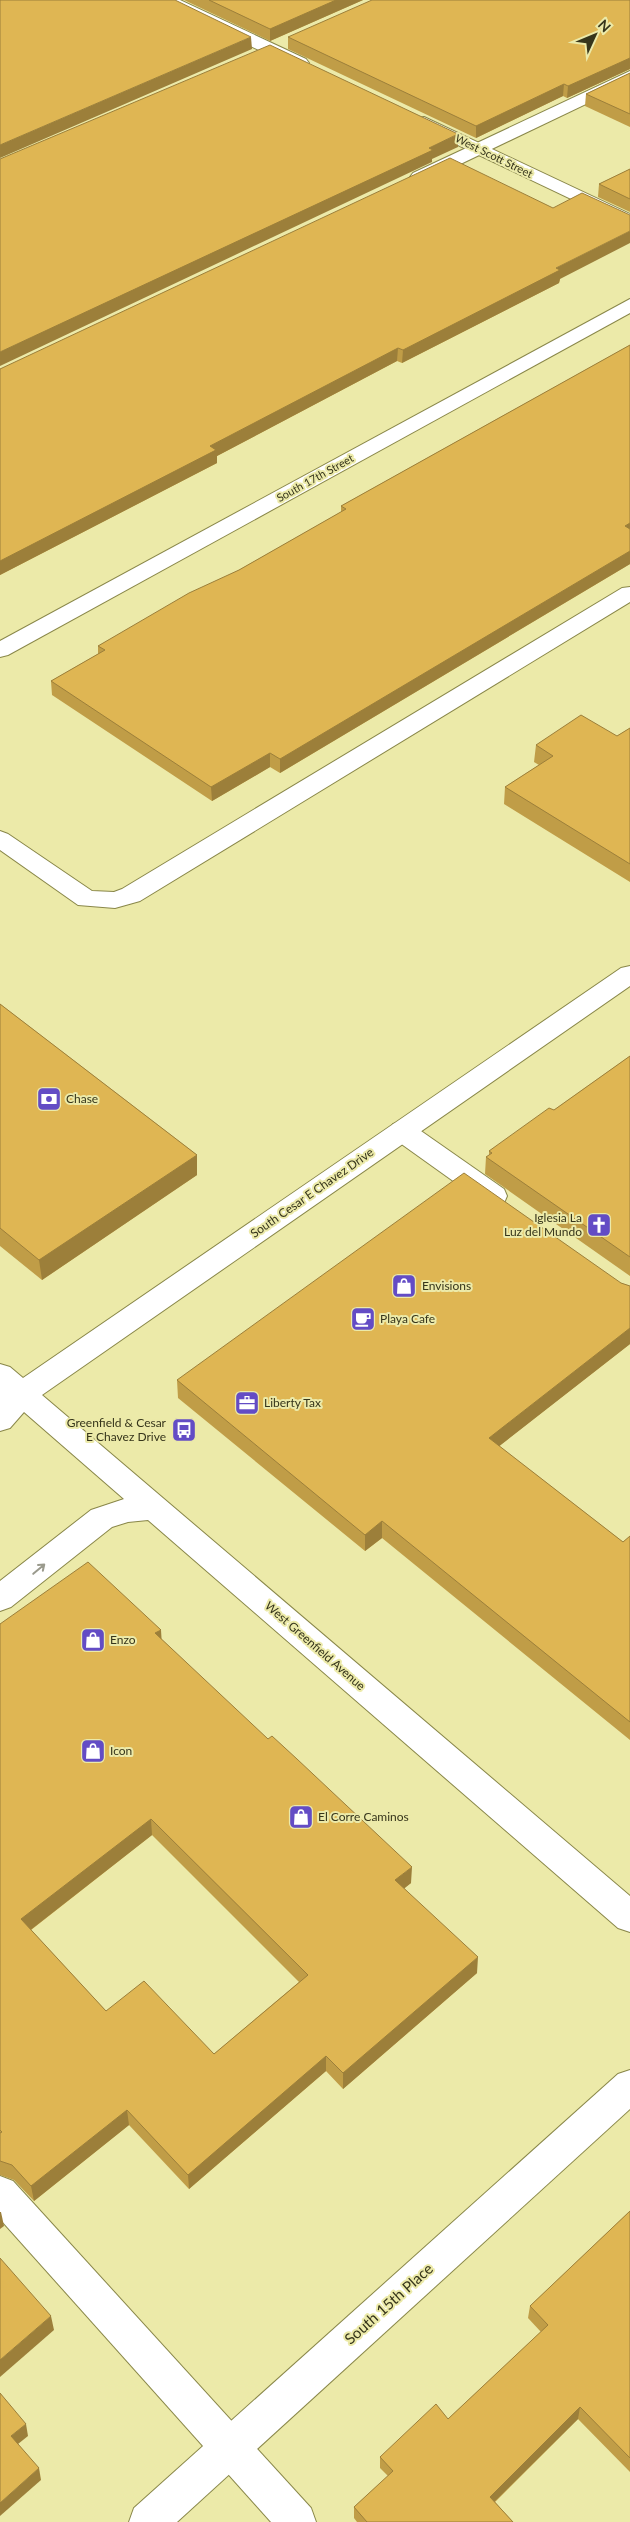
<svg xmlns="http://www.w3.org/2000/svg" width="630" height="2522" font-family="Lato,sans-serif">
  <rect width="100%" height="100%" fill="#eceaa9"/>
  <g fill="none" stroke-linecap="round" stroke-linejoin="round">
    <defs>
      <g id="service">
        <path d="M630,71V83L425,181H413L410,177L413,173Z"/>
        <path d="M630,587V602L140,901L115,908L78,905L0,850V831L8,834L92,891L114,892L122,889L622,588Z"/>
        <path d="M402,1122L411,1124L504,1189L507,1196L504,1203L494,1206L484,1203L393,1138L389,1131L393,1124Z"/>
        <path d="M0,2176L13,2181L311,2508L316,2522H271L0,2219Z"/>
      </g>
      <g id="minor">
        <path d="M159,0H180L306,59L309,63L306,67H294L161,3Z"/>
        <path d="M424,117L630,214V227L418,126L415,122L418,118Z"/>
        <path d="M630,299V313L8,655L0,657V641Z"/>
        <path d="M630,2070V2109L177,2522H129L134,2508L618,2074Z"/>
      </g>
      <path id="tertiary" d="M22,1383L32,1386L36,1394L32,1402L0,1407V1385Z"/>
      <path id="secondary" d="M630,966V986L42,1395L630,1896V1932L618,1928L148,1520L128,1522L112,1527L11,1607L0,1611V1581L91,1510L124,1499L24,1412L10,1428L0,1431V1400L4,1395L0,1391V1364L10,1367L23,1378L621,968Z"/>
    </defs>
    <use href="#service" stroke="#898749" stroke-width="2"/>
    <use href="#minor" stroke="#898749" stroke-width="2"/>
    <use href="#tertiary" stroke="#898749" stroke-width="2"/>
    <use href="#secondary" stroke="#898749" stroke-width="2"/>
    <use href="#service" fill="#fff" fill-rule="evenodd"/>
    <use href="#minor" fill="#fff" fill-rule="evenodd"/>
    <use href="#tertiary" fill="#fff" fill-rule="evenodd"/>
    <use href="#secondary" fill="#fff" fill-rule="evenodd"/>
  </g>
  <g fill="#c09d47" fill-rule="evenodd">
    <path d="M184,0H363L270,41Z"/>
    <path d="M630,0V69L567,98L563,96L476,138L288,49V37Z"/>
    <path d="M630,73V127L585,106L586,94Z"/>
    <path d="M630,169V212L598,197L599,184Z"/>
    <path d="M560,279L559,283L402,363L397,361L217,456V463L0,575V369Z"/>
    <path d="M630,345V564L280,773L270,767L212,801L52,695L51,681L98,654V646L239,570L341,512V506Z"/>
    <path d="M630,728V882L504,804L505,787L539,765L534,762L536,745L617,736Z"/>
    <path d="M0,1004L197,1155V1175L42,1280L0,1246Z"/>
    <path d="M630,1056V1276L485,1174L486,1157L489,1155V1151L554,1110Z"/>
    <path d="M621,1283L630,1286V1344L499,1446L623,1542L630,1536V1740L382,1538L365,1551L178,1398L177,1380Z"/>
    <path d="M0,1624L161,1630V1639L411,1883L404,1888L477,1973L343,2089L326,2071L189,2189L129,2125L34,2201L14,2180L0,2175ZM152,1835L299,1982L214,2054L106,2011L31,1930Z"/>
    <path d="M630,2211V2472L578,2419L495,2502L513,2522H357L354,2518V2507L388,2476L380,2468V2457L448,2419L541,2332L528,2318L530,2306Z"/>
  </g>
  <g fill="#9c7f3a">
    <path d="M336,0H363L270,41V29Z"/>
    <path d="M251,37L252,49L0,158V145Z"/>
    <path d="M630,58V69L567,98L568,86Z"/>
    <path d="M564,84L563,96L476,138V126Z"/>
    <path d="M458,134V147L432,159V162L0,366V352Z"/>
    <path d="M630,231V243L560,279L559,283L402,363L403,350L556,268Z"/>
    <path d="M398,348L397,361L217,456V463L0,575V561L210,446Z"/>
    <path d="M630,523V536L625,526Z"/>
    <path d="M630,551V564L280,773V759Z"/>
    <path d="M270,753V767L212,801L211,787Z"/>
    <path d="M197,1155V1175L42,1280L39,1260Z"/>
    <path d="M630,1328V1344L488,1455L489,1438Z"/>
    <path d="M382,1521V1538L365,1551V1535Z"/>
    <path d="M161,1630L162,1647L155,1633Z"/>
    <path d="M151,1819L152,1835L24,1935L21,1919Z"/>
    <path d="M412,1867L411,1883L395,1896V1880Z"/>
    <path d="M478,1957L477,1973L343,2089V2073Z"/>
    <path d="M326,2056V2071L189,2189L188,2175Z"/>
    <path d="M127,2110L129,2125L34,2201L31,2186Z"/>
    <path d="M0,2212H1L4,2226L0,2229Z"/>
    <path d="M51,2316L54,2330L0,2377V2360Z"/>
    <path d="M580,2407L578,2419L488,2508L490,2497Z"/>
    <path d="M26,2424L28,2436L13,2448L11,2436Z"/>
    <path d="M39,2468L41,2480L0,2516V2503Z"/>
  </g>
  <g fill="#dfb653" stroke="#9c7f3a" fill-rule="evenodd">
    <path d="M0,0H175L251,37L0,145Z"/>
    <path d="M209,0H336L270,29Z"/>
    <path d="M372,0H630V58L568,86L564,84L476,126L288,37Z"/>
    <path d="M270,45L458,134L429,148L433,150L0,352V159Z"/>
    <path d="M630,73V114L586,94Z"/>
    <path d="M450,158L553,208L582,193L630,215V231L556,268L560,270L403,350L398,348L210,446L216,450L0,561V369Z"/>
    <path d="M630,169V199L599,184Z"/>
    <path d="M630,345V523L625,526L630,529V551L280,759L270,753L211,787L51,681L105,650L98,646L189,593L239,570L346,509L341,506Z"/>
    <path d="M581,715L617,736L630,728V864L505,787L553,756L536,745Z"/>
    <path d="M0,1004L197,1155L39,1260L0,1228Z"/>
    <path d="M630,1056V1257L486,1157L492,1153L489,1151L549,1108L554,1110Z"/>
    <path d="M464,1173L621,1283L630,1286V1328L489,1438L623,1542L630,1536V1722L382,1521L365,1535L177,1380Z"/>
    <path d="M88,1562L161,1630L155,1633L268,1739L272,1736L297,1759L412,1867L395,1880L478,1957L343,2073L326,2056L188,2175L127,2110L31,2186L12,2165L0,2161V2133L2,2132L0,2130V1624ZM151,1819L308,1975L214,2054L144,1981L106,2011L21,1919Z"/>
    <path d="M630,2211V2458L580,2407L490,2497L513,2522H367L354,2507L393,2471L380,2457L436,2404L448,2419L548,2325L530,2306Z"/>
    <path d="M0,2258L51,2316L0,2360Z"/>
    <path d="M0,2393L26,2424L11,2436L39,2468L0,2503Z"/>
  </g>
  <defs><path id="oneway-shaft" d="M-6 0H5M1.5-3L5.5 0L1.5 3" fill="none" stroke-width="1.6" stroke-linecap="round" stroke-linejoin="round" transform="scale(1.25)"/></defs>
  <use stroke="#9a9a8d" href="#oneway-shaft" transform="translate(39 1569) rotate(-40)"/>
  <defs>
    <symbol id="bank-square" viewBox="-11 -11 22 22"><rect x="-9" y="-9" width="18" height="18" rx="4" fill="#634cc5" stroke="#eceaa9"/><path d="M-6-4H6V4H-6ZM0-2.3a2.3 2.3 0 1 0 0 4.6a2.3 2.3 0 1 0 0-4.6Z" fill="#fff"/></symbol>
    <symbol id="church-square" viewBox="-11 -11 22 22"><rect x="-9" y="-9" width="18" height="18" rx="4" fill="#634cc5" stroke="#eceaa9"/><path d="M-1.2-6h2.4v3.5h3.3v2.4h-3.3V6h-2.4V-.1h-3.3v-2.4h3.3Z" fill="#fff"/></symbol>
    <symbol id="shop-square" viewBox="-11 -11 22 22"><rect x="-9" y="-9" width="18" height="18" rx="4" fill="#634cc5" stroke="#eceaa9"/><path d="M-5-2.5h2.3a2.7 3.5 0 0 1 5.4 0H5L5.5 6h-11ZM-1.5-2.5h3a1.5 2.3 0 0 0-3 0Z" fill="#fff"/></symbol>
    <symbol id="cafe-square" viewBox="-11 -11 22 22"><rect x="-9" y="-9" width="18" height="18" rx="4" fill="#634cc5" stroke="#eceaa9"/><path d="M-5.5-4.5H6V0H3Q3 3.5 0 3.5H-2.5Q-5.5 3.5-5.5 0ZM3-3.2v2h1.7v-2ZM-6 4.5H4V6H-6Z" fill="#fff"/></symbol>
    <symbol id="office-square" viewBox="-11 -11 22 22"><rect x="-9" y="-9" width="18" height="18" rx="4" fill="#634cc5" stroke="#eceaa9"/><path d="M-6-3h4V-5.5h4V-3h4V5H-6ZM-1-4.5V-3h2v-1.5ZM-6 0V1H6V0Z" fill="#fff"/></symbol>
    <symbol id="bus-square" viewBox="-11 -11 22 22"><rect x="-9" y="-9" width="18" height="18" rx="4" fill="#634cc5" stroke="#eceaa9"/><path d="M-5-6H5V4H4V6H2V4H-2V6H-4V4H-5ZM-3.5-4V0h7V-4ZM-3.5 1.2v1.5H-2V1.2ZM2 1.2v1.5H3.5V1.2Z" fill="#fff"/></symbol>
  </defs>
  <g fill-rule="evenodd">
    <use href="#bank-square" x="35" y="1085" width="28" height="28"/>
    <use href="#church-square" x="585" y="1211" width="28" height="28"/>
    <use href="#shop-square" x="390" y="1272" width="28" height="28"/>
    <use href="#cafe-square" x="349" y="1305" width="28" height="28"/>
    <use href="#office-square" x="233" y="1389" width="28" height="28"/>
    <use href="#bus-square" x="170" y="1416" width="28" height="28"/>
    <use href="#shop-square" x="79" y="1626" width="28" height="28"/>
    <use href="#shop-square" x="79" y="1737" width="28" height="28"/>
    <use href="#shop-square" x="287" y="1803" width="28" height="28"/>
  </g>
  <g text-anchor="middle" stroke-width="4" stroke-linejoin="round" paint-order="stroke">
    <g font-size="11" fill="#36351b" stroke="#eceaa9">
      <text transform="translate(494 156) rotate(26)" y="4">West Scott Street</text>
      <text transform="translate(315 478) rotate(-29)" y="4">South 17th Street</text>
    </g>
    <g font-size="12" fill="#36351b" stroke="#eceaa9" text-anchor="start">
      <text x="66" y="1103">Chase</text>
      <text x="582" y="1222" text-anchor="end">Iglesia La<tspan x="582" dy="14">Luz del Mundo</tspan></text>
      <text x="422" y="1290">Envisions</text>
      <text x="380" y="1323">Playa Cafe</text>
      <text x="264" y="1407">Liberty Tax</text>
      <text x="166" y="1427" text-anchor="end">Greenfield &amp; Cesar<tspan x="166" dy="14">E Chavez Drive</tspan></text>
      <text x="110" y="1644">Enzo</text>
      <text x="110" y="1755">Icon</text>
      <text x="318" y="1821">El Corre Caminos</text>
    </g>
    <g font-size="12" fill="#36351b" stroke="#eceaa9">
      <text transform="translate(312 1193) rotate(-35)" y="4">South Cesar E Chavez Drive</text>
      <text transform="translate(315 1646) rotate(41)" y="4">West Greenfield Avenue</text>
    </g>
    <g font-size="15" fill="#36351b" stroke="#eceaa9">
      <text transform="translate(389 2304) rotate(-42)" y="5">South 15th Place</text>
    </g>
  </g>
  <g transform="translate(595 35) rotate(46)" stroke="#eceaa9" stroke-width="4" paint-order="stroke">
  <path d="M0-4L9 19L0 12L-9 19Z" fill="#36351b"/>
  <text y="-8" font-size="14" font-weight="bold" text-anchor="middle" fill="#36351b">N</text>
  </g>
</svg>
